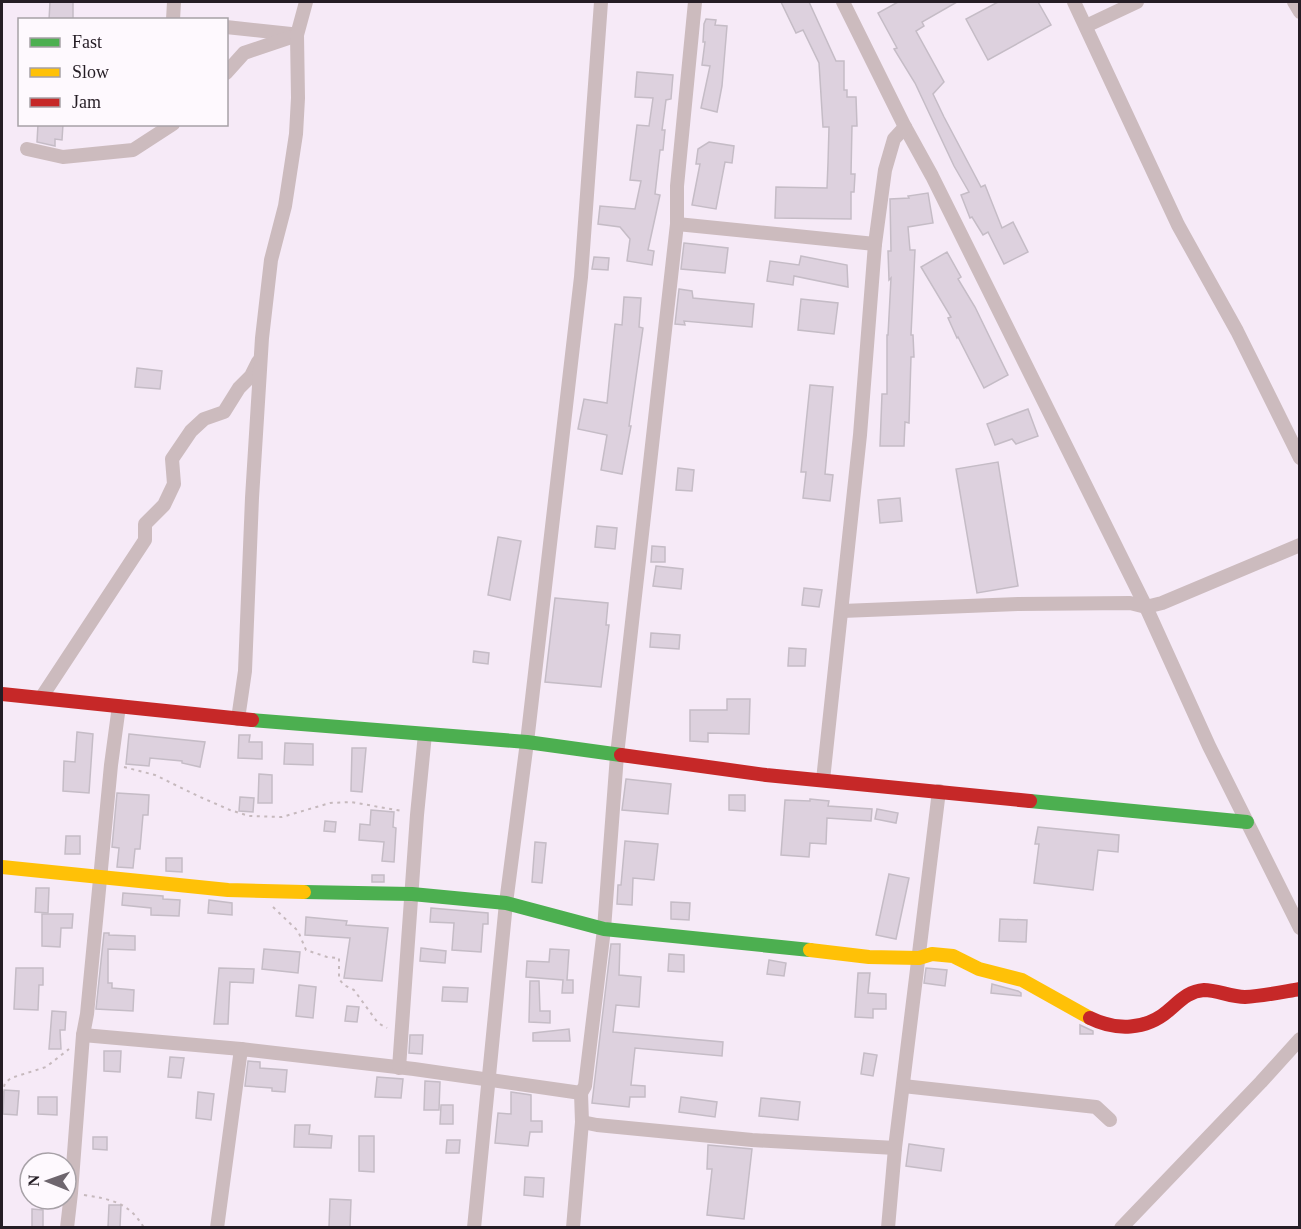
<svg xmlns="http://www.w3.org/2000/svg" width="1301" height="1229" font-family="'Times New Roman',serif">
  <rect width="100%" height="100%" fill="#f6eaf7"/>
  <g fill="#ddd1de" stroke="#c5bcc6" stroke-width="1.5">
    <path d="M50,2H73V20H49Z"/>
    <path d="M781,2H809L836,61H844V90H847V97H856L857,126H852L851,174H855L854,192H851V219L775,218L776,187L827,188L828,163L829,127H823L819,63L803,30L796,33Z"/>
    <path d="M898,2H957L922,22L924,26L916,31L944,82L933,94L944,117L981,187L985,185L1002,228L1013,222L1028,252L1004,264L988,232L983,235L972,217L970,218L961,195L969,192L954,166L915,83L894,49L897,48L878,13Z"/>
    <path d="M998,2H1038L1051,25L988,60L966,19Z"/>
    <path d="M706,19L716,20L715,25L727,26L722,86L717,112L701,108L710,66L702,65L705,42H703L704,24Z"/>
    <path d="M637,72L673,75L671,99L666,100L662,130H665L663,150H660L655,194L660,195L648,250L654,251L652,265L627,261L630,239L620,227L598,224L600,206L635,209L641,181L630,180L637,125L649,126L653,98L635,97Z"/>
    <path d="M38,124H63L62,140L55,139V146L37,142Z"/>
    <path d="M709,142L734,146L732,163L725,162L716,209L692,205L700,164H696L698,149Z"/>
    <path d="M928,193L933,223L908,227L910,250H915L911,335H913L914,357H911L909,423L905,422L904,446H880L882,394H887V335H888L891,278L889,280L888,251H891L890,199L909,198L908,196Z"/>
    <path d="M684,243L728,248L725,273L681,269Z"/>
    <path d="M947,252L961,277L958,279L975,307L1008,375L984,388L958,337L957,338L948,318L951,317L921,267Z"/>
    <path d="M801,256L847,265L848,287L794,276L793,285L767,281L770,261L799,265Z"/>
    <path d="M594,257L609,258L608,270L592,269Z"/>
    <path d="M679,289L692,291L693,298L754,304L752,327L684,321L685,325L675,324Z"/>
    <path d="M624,297L641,298L639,327L643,328L629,426H631L622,474L601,470L607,435L578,429L584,399L607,403L615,324L622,325Z"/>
    <path d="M801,299L838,303L834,334L798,330Z"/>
    <path d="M137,368L162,371L160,389L135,387Z"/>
    <path d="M810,385L833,387L825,474L833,475L830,501L803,498L806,472H801Z"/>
    <path d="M1028,409L1038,436L1016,444L1012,439L995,445L987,424Z"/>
    <path d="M998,462L1018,586L977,593L956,469Z"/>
    <path d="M678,468L694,470L692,491L676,490Z"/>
    <path d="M900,498L902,521L880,523L878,500Z"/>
    <path d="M597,526L617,528L615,549L595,547Z"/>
    <path d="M498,537L521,541L510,600L488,595Z"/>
    <path d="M652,546L665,547V562H651Z"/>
    <path d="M656,566L683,569L681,589L653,586Z"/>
    <path d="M804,588L822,590L819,607L802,605Z"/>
    <path d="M555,598L608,603L606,625H609L601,687L545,682Z"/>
    <path d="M651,633L680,635L679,649L650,647Z"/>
    <path d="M789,648L806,649L805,666H788Z"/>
    <path d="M474,651L489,653L488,664L473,662Z"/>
    <path d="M727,699H750L749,734L708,733V742L690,741V710H727Z"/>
    <path d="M77,732L93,734L89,793L63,791L64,761L75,762Z"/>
    <path d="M129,734L205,742L200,767L182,763V761L150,758L149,766L126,764Z"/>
    <path d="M239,735H250L249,742H262V759L238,758Z"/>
    <path d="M285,743L313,744V765L284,764Z"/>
    <path d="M352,748H366L362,792L351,791Z"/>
    <path d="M259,774L272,775V803H258Z"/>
    <path d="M626,779L671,784L668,814L622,810Z"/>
    <path d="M117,793L149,795L148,815H143L140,849H135L133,868L117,867L119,848L112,847Z"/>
    <path d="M729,795H745V811L729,810Z"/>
    <path d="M240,797L254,798L253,812L239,811Z"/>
    <path d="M810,799L829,801L828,806L872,809L871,821L827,818L826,844L810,843L809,857L781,855L785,800L810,801Z"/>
    <path d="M877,809L898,813L896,823L875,819Z"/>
    <path d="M371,810L394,812L393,827L396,828L394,862L382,861L384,842L359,840L360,824L370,825Z"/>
    <path d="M325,821L336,822L335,832L324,831Z"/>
    <path d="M1038,827L1119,835L1118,852L1098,850L1093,890L1034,883L1039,844H1035Z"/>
    <path d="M66,836H80V854H65Z"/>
    <path d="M625,841L658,844L654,880L633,878L632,905L617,904L618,885H621Z"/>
    <path d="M535,842L546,843L542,883L532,882Z"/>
    <path d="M166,858H182V872L166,871Z"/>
    <path d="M889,874L909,878L896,939L876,935Z"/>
    <rect x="372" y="875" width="12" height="7"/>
    <path d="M36,888H49L48,913L35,912Z"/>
    <path d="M123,893L163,896V899L180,900L179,916L151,915V908L122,905Z"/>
    <path d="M209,900L232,903V915L208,913Z"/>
    <path d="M671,902L690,903L689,920L671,919Z"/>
    <path d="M431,908L488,913V924H483L481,952L452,950L454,923L430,922Z"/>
    <path d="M42,914H73L72,928H61L60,947L42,946Z"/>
    <path d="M306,917L347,921L346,925L388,928L382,981L344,978L350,938L305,935Z"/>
    <path d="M1000,919L1027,920L1026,942L999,941Z"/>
    <path d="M104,933H109V935L135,936V950L108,949V983H112V988L134,990L133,1011L96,1009Z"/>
    <path d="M611,944H620L619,975L641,977L639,1007L616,1005L613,1032L723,1042L722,1056L635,1048L631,1085L645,1086V1097H630L629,1107L592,1103Z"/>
    <path d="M421,948L446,951L445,963L420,961Z"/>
    <path d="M264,949L300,952L298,973L262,969Z"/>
    <path d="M550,949L569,950L567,980H573V993H562L563,980L526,977L527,961L549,962Z"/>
    <path d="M669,954L684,955V972L668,971Z"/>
    <path d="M769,960L786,963L784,976L767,974Z"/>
    <path d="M16,968H43V985H39L38,1010L14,1009Z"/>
    <path d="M219,968L254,969L253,983L230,982L228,1024H214Z"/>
    <path d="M926,968L947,970L945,986L924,983Z"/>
    <path d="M858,973H870L868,993L886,994V1009H873V1018L855,1017Z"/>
    <path d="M530,981H539L540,1011H550V1023L529,1022Z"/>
    <path d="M992,984L1018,991L1021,993V996L991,993Z"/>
    <path d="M299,985L316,987L313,1018L296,1016Z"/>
    <path d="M443,987L468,988L467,1002L442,1001Z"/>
    <path d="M347,1006L359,1007L357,1022L345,1021Z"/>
    <path d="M52,1011L66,1012L65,1030H60L61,1049H49Z"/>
    <path d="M1080,1025L1093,1031V1034H1080Z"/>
    <path d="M569,1029L570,1041H533V1033Z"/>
    <path d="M410,1035H423L422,1054L409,1053Z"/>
    <path d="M104,1051H121L120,1072L104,1071Z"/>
    <path d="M864,1053L877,1055L873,1076L861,1074Z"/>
    <path d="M170,1057L184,1058L181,1078L168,1077Z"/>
    <path d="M248,1061L260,1062V1068L287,1070L285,1092L272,1091V1088L245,1086Z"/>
    <path d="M377,1077L403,1079L401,1098L375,1097Z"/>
    <path d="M425,1081L440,1082L439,1110H424Z"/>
    <path d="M4,1090L19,1091L17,1115L3,1114Z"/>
    <path d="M198,1092L214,1094L211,1120L196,1118Z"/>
    <path d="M511,1092L531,1095V1121H542V1132H530L528,1146L495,1143L498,1113L511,1114Z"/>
    <path d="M38,1097H57V1115L38,1114Z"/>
    <path d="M681,1097L717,1102L715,1117L679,1112Z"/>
    <path d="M761,1098L800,1102L798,1120L759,1116Z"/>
    <path d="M441,1105H453V1124H440Z"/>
    <path d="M295,1125H310L309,1134L332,1136L331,1148L294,1147Z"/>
    <path d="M359,1136H374V1172L359,1171Z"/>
    <path d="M93,1137H107V1150L93,1149Z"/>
    <path d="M447,1140H460L459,1153H446Z"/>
    <path d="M909,1144L944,1149L941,1171L906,1166Z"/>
    <path d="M708,1145L752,1149L744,1219L707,1215L712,1169H707Z"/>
    <path d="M525,1177L544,1178L543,1197L524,1195Z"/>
    <path d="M330,1199L351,1200L350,1227H329Z"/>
    <path d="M109,1205H121L120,1227H108Z"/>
    <path d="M32,1209L43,1210V1227H32Z"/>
  </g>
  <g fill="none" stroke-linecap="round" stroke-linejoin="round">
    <g stroke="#c6b9bd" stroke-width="2" stroke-dasharray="3 4.5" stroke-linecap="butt">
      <path d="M124,767L155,775L198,796L230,810L249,816L282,817L330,803L351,802L402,811"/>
      <path d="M273,907L298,931L306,950L327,957L339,958V979L344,985L354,990L378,1023L387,1028"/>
      <path d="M2,1094L5,1083L11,1078L46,1067L69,1049"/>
      <path d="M84,1195C111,1199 130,1203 144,1228"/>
    </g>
    <g stroke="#ccbbbe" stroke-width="14">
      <path d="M843,2L905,127L932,176L1146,607L1209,746L1300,928"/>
      <path d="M1074,2L1178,225L1237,331L1300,458"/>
      <path d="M1294,2L1300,12"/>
      <path d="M173,20L174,2"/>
      <path d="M1086,26L1137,2"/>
      <path d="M226,27L291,34"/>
      <path d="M226,73L244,53L297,35"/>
      <path d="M27,149L63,157L133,150L173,124"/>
      <path d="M677,224L875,244"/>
      <path d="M842,611L1018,604L1130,603L1146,607L1162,603L1300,545"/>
      <path d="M41,698L145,540V524L164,505L174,484L172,459L191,431L204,419L224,412L239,388L251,376L258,362"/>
      <path d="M238,719L245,671L252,498L262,338L271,260L285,206L296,134L298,98L297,35L306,2"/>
      <path d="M823,780L860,435L875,244L885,170L894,139L905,127"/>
      <path d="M83,1035L241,1049L414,1069L581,1093"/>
      <path d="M399,1068L417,815L425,734"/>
      <path d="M903,1086L1096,1107L1110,1120"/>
      <path d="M582,1122L597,1125L752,1140L895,1148"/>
      <path d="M67,1228L71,1193L83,1035L87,1014L111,765L119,706"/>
      <path d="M217,1228L241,1049"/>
      <path d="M474,1228L506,903L527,742L581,277L601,2"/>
      <path d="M573,1228L582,1122L581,1093L585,1086L604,929L617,755L677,224V186L695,2"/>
      <path d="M888,1228L895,1148L939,791"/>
      <path d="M1121,1228L1261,1082L1300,1039"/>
    </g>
    <g stroke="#4caf50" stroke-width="14">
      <path d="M252,720L527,742L621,755"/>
      <path d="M1030,801L1247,822"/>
      <path d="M304,892L412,894L506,903L604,929L810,950"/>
    </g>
    <g stroke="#ffc107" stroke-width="14">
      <path d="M2,867L228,890L304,892"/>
      <path d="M810,950L869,957L919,958L932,954L953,956L979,969L1022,980L1090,1018"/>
    </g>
    <g stroke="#c62828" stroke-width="14">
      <path d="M2,694L252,720"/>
      <path d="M621,755L766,775L1030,801"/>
      <path d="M1090,1018C1116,1031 1146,1030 1168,1011C1179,1002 1188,991 1204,990C1217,990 1231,997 1245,997C1263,996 1282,992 1300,989"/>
    </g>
  </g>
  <rect width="1301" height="1229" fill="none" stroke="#251d25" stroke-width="6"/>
  <rect x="18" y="18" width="210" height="108" fill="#fef9fe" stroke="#a7a1a7" stroke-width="1.5"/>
  <rect x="30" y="38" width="30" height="9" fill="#4caf50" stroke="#a7a1a7" stroke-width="1.5"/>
  <text x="72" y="48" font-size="18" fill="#251d25">Fast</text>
  <rect x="30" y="68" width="30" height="9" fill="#ffc107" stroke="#a7a1a7" stroke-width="1.5"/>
  <text x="72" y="78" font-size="18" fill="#251d25">Slow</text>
  <rect x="30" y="98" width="30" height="9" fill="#c62828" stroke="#a7a1a7" stroke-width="1.5"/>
  <text x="72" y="108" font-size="18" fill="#251d25">Jam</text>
  <g transform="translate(48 1181) rotate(271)"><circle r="28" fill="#fef9fe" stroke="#a7a1a7" stroke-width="1.5"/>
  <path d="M0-4.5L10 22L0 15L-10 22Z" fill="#6e656e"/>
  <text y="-9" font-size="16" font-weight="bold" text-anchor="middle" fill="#251d25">N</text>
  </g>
</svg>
